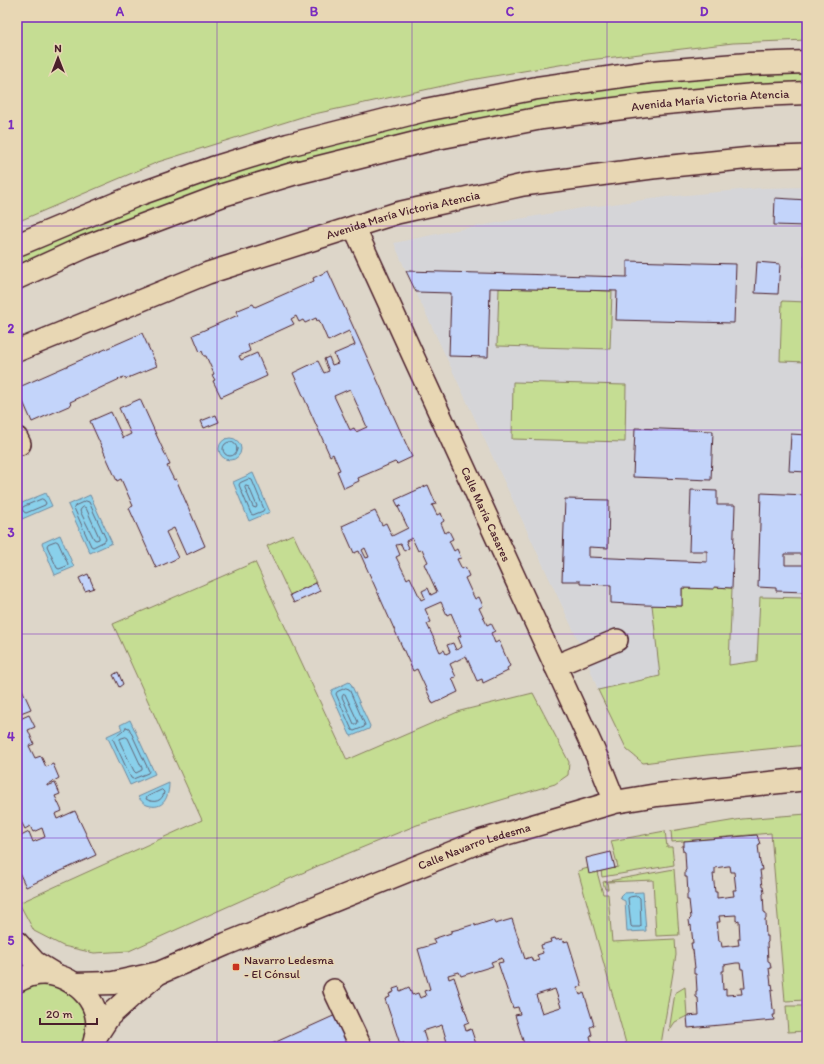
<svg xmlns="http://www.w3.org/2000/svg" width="824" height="1064" font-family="Itim,sans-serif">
  <rect width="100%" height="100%" fill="#ddd6c9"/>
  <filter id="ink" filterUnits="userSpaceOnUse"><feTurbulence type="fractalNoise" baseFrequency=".025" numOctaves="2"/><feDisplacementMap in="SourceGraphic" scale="8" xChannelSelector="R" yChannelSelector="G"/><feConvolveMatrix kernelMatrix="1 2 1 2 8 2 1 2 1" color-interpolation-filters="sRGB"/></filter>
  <g filter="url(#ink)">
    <path fill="#d5d5d8" d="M807,187V653L653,677L598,690L584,653L406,271L394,243L451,231L582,208L666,197L760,188Z"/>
    <g fill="#c5dd93" stroke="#887e5f">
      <path d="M17,17H807V40L733,43L589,60L470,80L305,116L158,162L17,222Z"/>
      <path d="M807,72V82L648,93L542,108L444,126L323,155L266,172L17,266V256L154,199L263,163L442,116L539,98L645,83Z"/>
      <path d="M499,288L612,291L610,349L497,346Z"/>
      <path d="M782,301L807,302V362L780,361Z"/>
      <path d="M513,382L626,385L625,442L512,439Z"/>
      <path d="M293,534L316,583L290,595L267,546Z"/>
      <path d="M255,562L347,760L460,711L533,693L569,762L568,775L555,784L417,825L320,865L129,951L94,953L63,946L34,931L19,903L202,820L113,624Z"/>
      <path d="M714,587L732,588L729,665L757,661L760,597L807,598V745L707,755L643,763L627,750L598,690L660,676L652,605L682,606V588Z"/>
      <path d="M807,814V935H805L807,1000L785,1001L771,833L672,842L671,831L742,819Z"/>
      <path d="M665,831L667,847H672L674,865L602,877L601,871L618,867L611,841Z"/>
      <path d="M588,868L597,872L603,894H608L612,942L675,939L676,955L661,1044L648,1047H627L578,871Z"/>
      <path d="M674,869L679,935L656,936L653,880L607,882L608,889H605L603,882Z"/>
      <path d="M42,984C49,985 56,985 63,989C66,990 69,994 72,997C87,1010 91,1030 80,1047H17V995L30,987Z"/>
      <path d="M685,987L687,1016L675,1022L669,1031L675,993Z"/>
      <path d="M786,1006H807V1031L788,1032Z"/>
    </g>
    <g fill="#89d0eb" stroke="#70899e">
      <circle cx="230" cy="449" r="11"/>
      <path d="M253,473L270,512L249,521L233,482Z"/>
      <path d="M46,493L52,506L22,519L17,505Z"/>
      <path d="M90,495L112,543L90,553L68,505Z"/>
      <path d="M60,535L74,567L55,575L42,543Z"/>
      <path d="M349,682L351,684L370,726L369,729L352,736L350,735L331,693L332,690Z"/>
      <path d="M130,720L155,774L130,785L107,736L122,729L120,725Z"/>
      <path d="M169,783C169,796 164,811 147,805C143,804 140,799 138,797Z"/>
      <path d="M643,892L646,931L627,932L625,901L621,899L620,896L623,893Z"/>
    </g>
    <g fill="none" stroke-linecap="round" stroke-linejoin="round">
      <g stroke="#636678" stroke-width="1">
        <circle cx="230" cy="449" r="7"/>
        <path d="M249,479L252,480L264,509L263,511L253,515L251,514L239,485L240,483Z"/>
        <path d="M246,486L249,487L257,506L256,508L253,507L245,488Z"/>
        <path d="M42,499L44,500L46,503L45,505L26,513L24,512L22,509L23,507Z"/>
        <path d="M86,501L89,502L106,539L105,541L93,547L91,546L74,508L75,506Z"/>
        <path d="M84,507L86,508L99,537V539L96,540L94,539L80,511L81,509Z"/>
        <path d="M56,541L58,542L68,564L67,566L59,569L57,568L47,546L48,544Z"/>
        <path d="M346,688L349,689L365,725L364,727L354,731L352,730L336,694L337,692Z"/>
        <path d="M345,694L358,722L357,724H354L342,697L343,695Z"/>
        <path d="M126,727L129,728L149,771L148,773L133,779L131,778L113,739C116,734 123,734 126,727Z"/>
        <path d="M126,737L128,738L142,768V770L136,773L134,771L120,742V739Z"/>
        <path d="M162,790L164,792C163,801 154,804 146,799L147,797Z"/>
        <path d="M638,896L640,898L641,926L640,927H632L631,926L628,898L630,897Z"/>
      </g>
    </g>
    <g fill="#c3d4fa" stroke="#4a1f2b" fill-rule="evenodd">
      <path d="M775,198L807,200V278H804L806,226L774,225Z"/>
      <path d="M627,261L736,264L734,323L616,320L617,291L490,288L488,357L449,356L451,293L416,292L406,271L627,277Z"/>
      <path d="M757,262L780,264L778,294L755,293Z"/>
      <path d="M328,271L412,457L397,464L395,462L358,478L359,481L344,488L337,471L340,470L333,454L330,456L293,373L318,361L324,373L329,371L324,359L329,357L332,365L338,363L334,354L355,345L349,331L328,341L319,320L317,321L316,318L305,323L303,320L299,322L296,316L291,319L294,324L248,345L250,351L239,356L241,360L257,353L267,376L221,397L213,381L215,380L212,375L214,374L206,356H204L202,351L200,352L193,335L238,315L236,311L253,304L255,307L314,281L313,278ZM350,389L367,427L356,432L354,428L350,430L334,396Z"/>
      <path d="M142,333L157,366L125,379L124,377L70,402L71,405L32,422L17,388Z"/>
      <path d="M140,399L170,465L167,466L174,480L176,479L205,546L186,555L174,528L166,532L178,558L156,568L129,508L133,506L121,479L117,481L90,421L111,412L123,438L131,434L119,408Z"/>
      <path d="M216,415L219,422L204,428L201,421Z"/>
      <path d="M635,428L713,431L711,480L633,477Z"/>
      <path d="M791,434L807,435V472L789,471Z"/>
      <path d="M428,485L436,504L432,505L437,515L441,513L444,521L441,523L445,533L449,531L453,539L449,541L454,551L457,549L461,558L457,559L462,569L465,567L469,576L465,578L470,589L475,599L479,597L483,606L479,608L487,625L491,623L495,631L491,633L495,643L499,641L510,666L507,668L508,671L483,683L482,679L477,681L466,656L450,664L456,677L452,678L458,692L433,704L417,669L413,671L359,551L354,553L342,526L375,511L382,525L386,523L392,536L408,528L398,507L401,506H398L395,500ZM412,538L418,551L422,549L428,562L424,564L437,592L431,595L428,588L422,591L425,598L421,600L410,577L407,579L396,557L400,555L396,545L401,544L404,551L409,548L406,541ZM365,548L369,557L366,558L362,550ZM441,602L447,615L451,613L461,636L458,637L462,647L456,650L453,643L447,645L450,652L446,654L444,650L440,652L427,624L431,622L425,609Z"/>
      <path d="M691,490L717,491V505H735L732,588L714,587V589L682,588V606L645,605L611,603V585L580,584V581H562L565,499L609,500L608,548L589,547V557L707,562V551H689Z"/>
      <path d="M761,493L806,495L804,554H785V565H807V592L776,591V588L758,587Z"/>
      <path d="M88,574L94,588L85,591L79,578Z"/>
      <path d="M316,583L320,591L294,603L290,595Z"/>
      <path d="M118,672L123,684L119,687L113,675Z"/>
      <path d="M17,678L31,709L18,714L20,719L29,715L35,727L28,730L34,744L29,746L35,758L41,756L46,767L53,764L59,778L47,785V786L55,783L60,794L55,796L62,811L55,814L57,819L75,811L96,855L26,887L17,868V838L29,832L33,842L45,837L42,828L33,832L30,826L25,829L17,814Z"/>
      <path d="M757,835L760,844L758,845L760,863L761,864L762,870H760L762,887H763L764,893L763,894L764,912L766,913V919H765L766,936H768V942L767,943L768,961L770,962L771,968H769L771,985L772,984L773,990L771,991L773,1009L775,1010V1015H773L774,1020L688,1028L687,1016L699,1015L698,998L696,997V991H697L696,974H694V968H695L693,950L692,949L691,943H693L691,925L690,926L689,920L691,918L689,900H687V894H688L687,877H685V871L686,870L685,852L683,851L682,846H684V841ZM728,866H730L731,872H734L736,890H733L734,896L717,898V892H715L713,874H715V868ZM736,915V921L739,920L740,939H738L739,945L722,947L721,941H719L717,922H720L719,916ZM736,963H740L741,969H743L745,988H741L742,994L726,995V989L723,990L722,971H724V965Z"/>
      <path d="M611,852L615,868L589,874L586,858Z"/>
      <path d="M512,919L525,959L531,957L533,962L539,960L537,955L543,953L541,945L551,942L550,939L555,938L556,940L562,939L563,942L568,941L582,986L577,988L580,995L584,993L594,1025L590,1027L592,1035L590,1036L592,1044L584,1047H530V1046L525,1047L515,1015L520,1014L518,1007L513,1008L498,963L503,962L502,958L491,962L493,966L461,976L459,972L448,975L449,979L454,977L469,1022L464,1024L466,1031L471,1029L477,1047H433L447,1042L442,1025L423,1031L428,1047H406L404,1043L400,1044L385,999L390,997L389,994L394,992L393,989L399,987L400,991L409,987L412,995L418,993L420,998L426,996L424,991L430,989L418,949L435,944L433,939L451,933V931L459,929L475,924V926L493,920L495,924ZM555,989L561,1007L542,1013L536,995Z"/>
      <path d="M340,1013L355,1047H265Z"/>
    </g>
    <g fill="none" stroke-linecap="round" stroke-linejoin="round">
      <defs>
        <g id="minor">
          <path id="s1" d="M354,227L597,757L615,802"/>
          <path id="s2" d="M17,351L208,273L397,213L523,185L652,168L752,158L807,156"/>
          <path d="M17,438L20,444"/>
          <path d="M555,666L617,640"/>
          <path d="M17,942L35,962L58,976"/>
          <path d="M334,990L361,1047"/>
        </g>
        <g id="major">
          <path d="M17,245L137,195L213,168L288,145L425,110L537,88L650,72L748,64L807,62"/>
          <path id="s3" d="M17,278L85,247L223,195L296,173L432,139L542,118L655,104L754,95L807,93"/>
          <path d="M17,981C22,979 27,976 32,975C60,968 93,990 97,1019C98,1029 96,1038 93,1047"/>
          <path id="s4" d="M74,984L113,983L159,973L226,944L481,841L615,802L657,795L807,779"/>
          <path d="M96,1036L109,1016L130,997L156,975"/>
        </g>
      </defs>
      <use href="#minor" stroke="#4a1f2b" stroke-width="24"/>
      <use href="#major" stroke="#4a1f2b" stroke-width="25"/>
      <use href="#minor" stroke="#e8d7b4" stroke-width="21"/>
      <use href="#major" stroke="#e8d7b4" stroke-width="22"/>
    </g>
  </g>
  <path fill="none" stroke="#7b2cbf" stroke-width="1" stroke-opacity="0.55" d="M217,17V1047M412,17V1047M607,17V1047M17,226H807M17,430H807M17,634H807M17,838H807"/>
  <rect fill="#c8321e" stroke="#e8d7b4" stroke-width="1.5" x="232" y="963" width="8" height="8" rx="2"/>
  <g text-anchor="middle" stroke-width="3" stroke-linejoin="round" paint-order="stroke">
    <g font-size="12" fill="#4a1f2b" stroke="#e8d7b4">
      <text dy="4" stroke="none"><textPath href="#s3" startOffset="720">Avenida María Victoria Atencia</textPath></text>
      <text dy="4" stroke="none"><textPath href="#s2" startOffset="410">Avenida María Victoria Atencia</textPath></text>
      <text dy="4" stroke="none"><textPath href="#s1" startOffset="316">Calle María Casares</textPath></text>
      <text dy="4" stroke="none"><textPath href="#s4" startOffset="426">Calle Navarro Ledesma</textPath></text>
    </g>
    <g font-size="12" fill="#4a1f2b" stroke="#e8d7b4" text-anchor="start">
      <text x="244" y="964">Navarro Ledesma<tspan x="244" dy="14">- El Cónsul</tspan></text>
    </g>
  </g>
  <rect width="824" height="1064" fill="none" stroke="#e8d7b4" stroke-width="44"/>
  <g transform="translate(58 58)" stroke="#e8d7b4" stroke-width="3" paint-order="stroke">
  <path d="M0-3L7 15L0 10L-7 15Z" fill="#4a1f2b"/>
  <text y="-6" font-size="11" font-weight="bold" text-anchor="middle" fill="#4a1f2b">N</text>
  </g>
  <path d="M40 1018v6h57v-6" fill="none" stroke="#4a1f2b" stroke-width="2"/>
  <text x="46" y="1018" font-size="12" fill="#4a1f2b" stroke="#e8d7b4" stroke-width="3" paint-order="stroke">20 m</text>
  <rect x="22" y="22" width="780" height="1020" fill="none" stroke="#7b2cbf" stroke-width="1.5"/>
  <g font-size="13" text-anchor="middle" font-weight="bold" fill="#7b2cbf">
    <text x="120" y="16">A</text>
    <text x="314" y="16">B</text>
    <text x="510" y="16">C</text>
    <text x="704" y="16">D</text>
    <text x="11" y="129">1</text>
    <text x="11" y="333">2</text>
    <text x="11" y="537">3</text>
    <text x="11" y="741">4</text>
    <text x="11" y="945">5</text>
  </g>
</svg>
